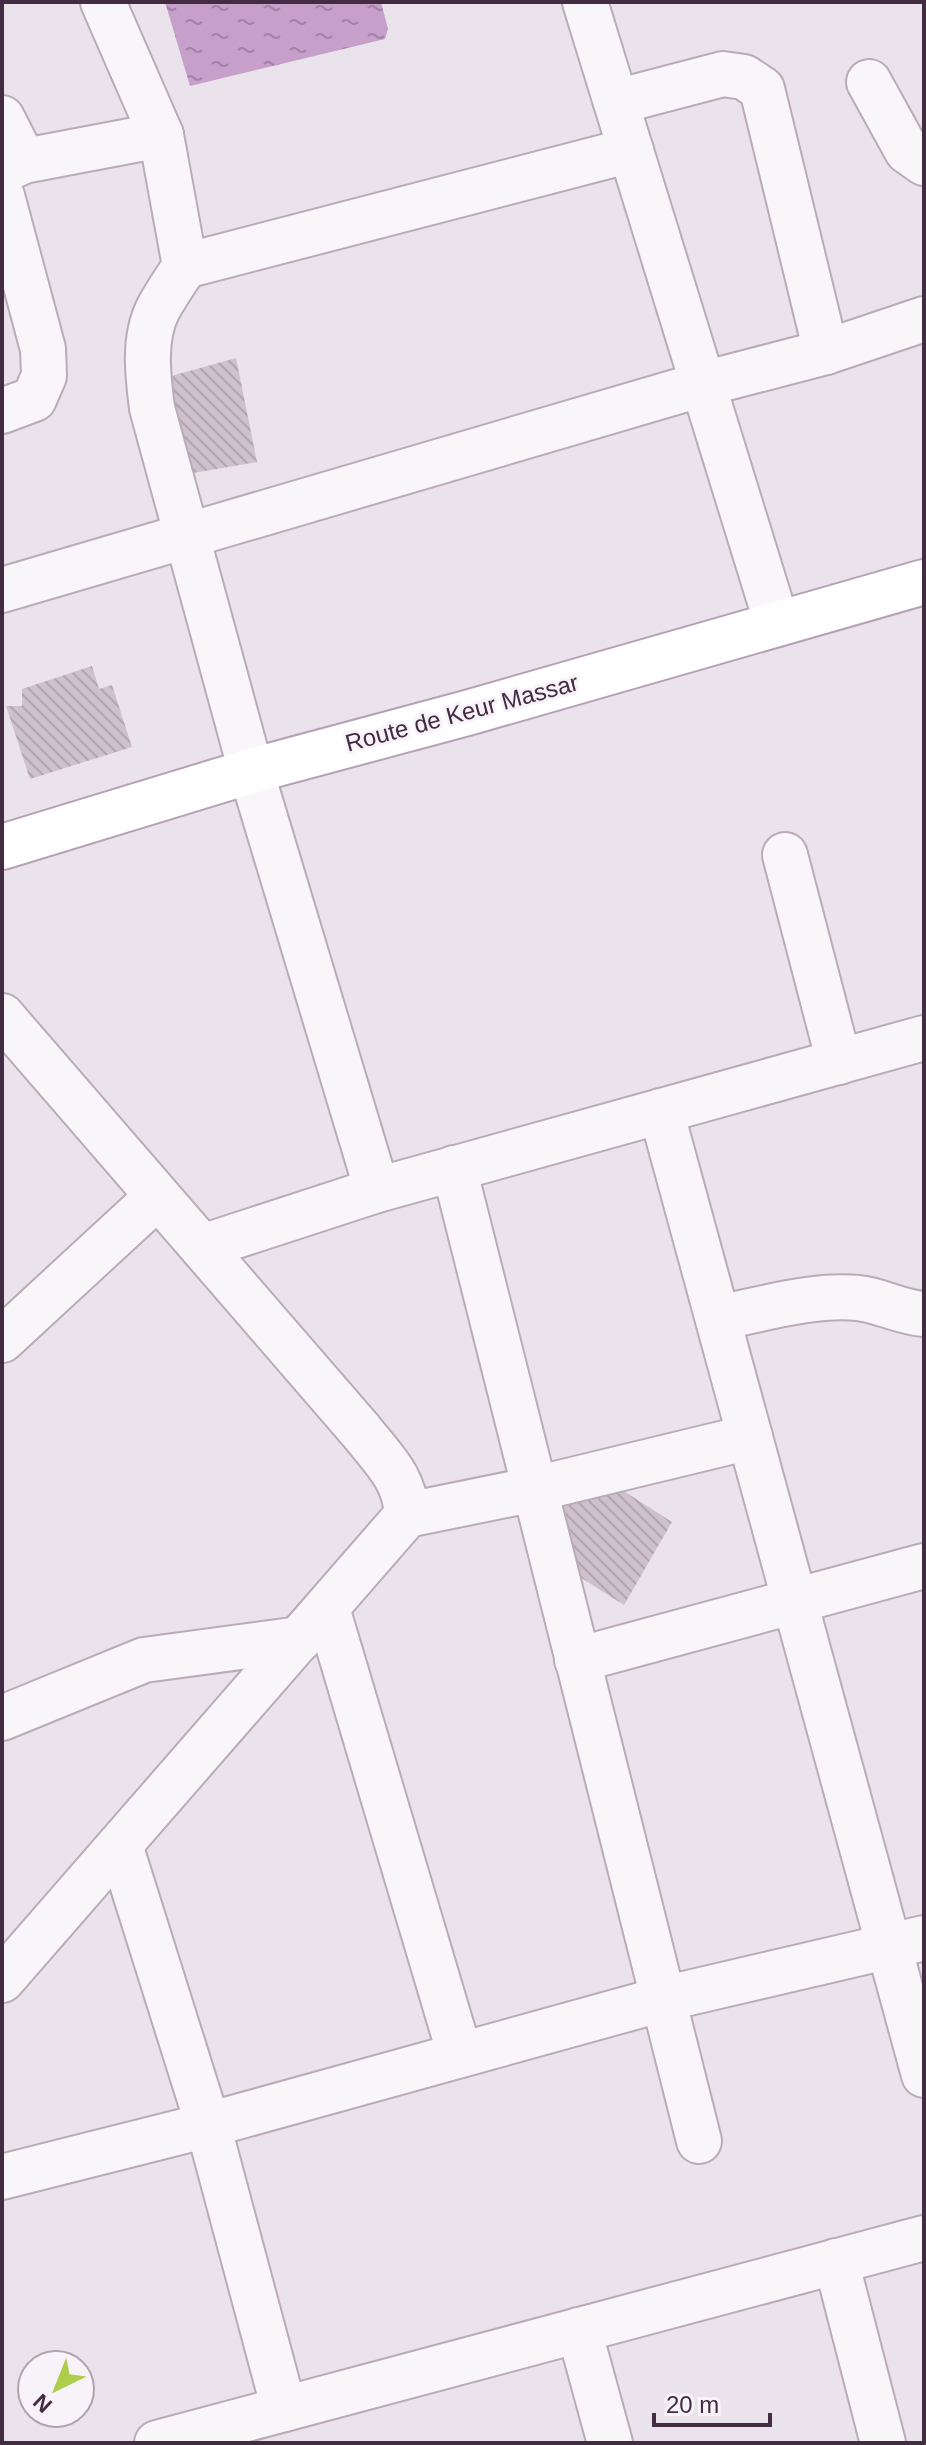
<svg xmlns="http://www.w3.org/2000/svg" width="926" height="2445" font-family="Helvetica,sans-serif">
  <defs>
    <pattern id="water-ripples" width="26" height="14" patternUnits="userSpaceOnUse" patternTransform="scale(2)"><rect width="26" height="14" fill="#c69fca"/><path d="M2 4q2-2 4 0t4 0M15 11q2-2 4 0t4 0" fill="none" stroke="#a282a6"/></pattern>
    <pattern id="building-back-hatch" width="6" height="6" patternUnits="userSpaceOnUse" patternTransform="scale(2)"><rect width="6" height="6" fill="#cec0cd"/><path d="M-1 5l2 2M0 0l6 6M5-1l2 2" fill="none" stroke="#b2a5b1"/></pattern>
  </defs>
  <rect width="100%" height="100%" fill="#ebe3eb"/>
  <path fill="url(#water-ripples)" d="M165,2H381L388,29L385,39L190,86Z"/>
  <g fill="url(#building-back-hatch)">
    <path d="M236,358L257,462L187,474L157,380Z"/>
    <path d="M92,666L99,689L112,685L132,747L30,779L6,706H22V689Z"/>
    <path d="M619,1488L672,1522L624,1605L564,1567L551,1510Z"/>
  </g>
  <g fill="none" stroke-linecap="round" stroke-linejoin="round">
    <defs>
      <g id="minor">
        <path d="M103,2L161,135L185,266C176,280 166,294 158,309C143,339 148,376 152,408L251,771L377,1190"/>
        <path d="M869,82L907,151L924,163"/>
        <path d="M616,102L723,74L744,77L762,89L826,352"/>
        <path d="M2,118L24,161"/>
        <path d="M2,171L24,161L161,135"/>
        <path d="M2,196L43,349L44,376L34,399L2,411"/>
        <path d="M185,266L631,150"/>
        <path d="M2,590L703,384L826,352L924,319"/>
        <path d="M785,855L839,1062"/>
        <path d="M2,1016L361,1431C383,1459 405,1478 407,1515L2,1980"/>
        <path d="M661,1111L924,2075"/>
        <path d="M454,1168L699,2141"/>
        <path d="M202,1247L377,1190L924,1038"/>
        <path d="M718,1318C763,1309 812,1294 858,1298C880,1300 899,1312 924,1314"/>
        <path d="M2,1340L157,1197"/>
        <path d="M407,1515L535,1489L750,1437"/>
        <path d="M327,1608L460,2055"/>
        <path d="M577,1660L924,1566"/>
        <path d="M2,1718L144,1660L300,1639"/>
        <path d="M120,1845L208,2125L284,2409"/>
        <path d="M2,2177L208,2125L663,1999L924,1938"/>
        <path d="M836,2261L883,2443"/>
        <path d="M579,2330L610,2443"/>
        <path d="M157,2443L924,2238"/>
      </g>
      <path id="tertiary" d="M585,2L777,624"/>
      <path id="primary" d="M2,847L251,771L467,713L924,582"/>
    </defs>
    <use href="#minor" stroke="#b9acb8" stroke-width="48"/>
    <use href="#tertiary" stroke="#b9acb8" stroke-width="48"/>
    <use href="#primary" stroke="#b6a2b6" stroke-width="48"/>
    <use href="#minor" stroke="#f9f6f9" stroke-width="44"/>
    <use href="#tertiary" stroke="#f9f6f9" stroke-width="44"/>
    <use href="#primary" stroke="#fff" stroke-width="44"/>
  </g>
  <g text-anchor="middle" stroke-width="6" stroke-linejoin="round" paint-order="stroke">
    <g font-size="24" fill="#432b42" stroke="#f8f3f8">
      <text transform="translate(462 713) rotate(-15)" y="8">Route de Keur Massar</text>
    </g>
  </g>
  <rect width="926" height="2445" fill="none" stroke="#432b42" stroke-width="8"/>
  <g transform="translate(56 2389) rotate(223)"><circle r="38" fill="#f8f3f8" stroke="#b0a3af" stroke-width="2"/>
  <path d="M0-6L14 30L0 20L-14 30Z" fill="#adcd4b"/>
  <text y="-12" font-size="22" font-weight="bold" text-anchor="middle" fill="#432b42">N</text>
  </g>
  <path d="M654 2413v12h116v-12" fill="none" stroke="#432b42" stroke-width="4"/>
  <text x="666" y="2413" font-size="24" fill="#432b42" stroke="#f8f3f8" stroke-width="6" paint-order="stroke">20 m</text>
</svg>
